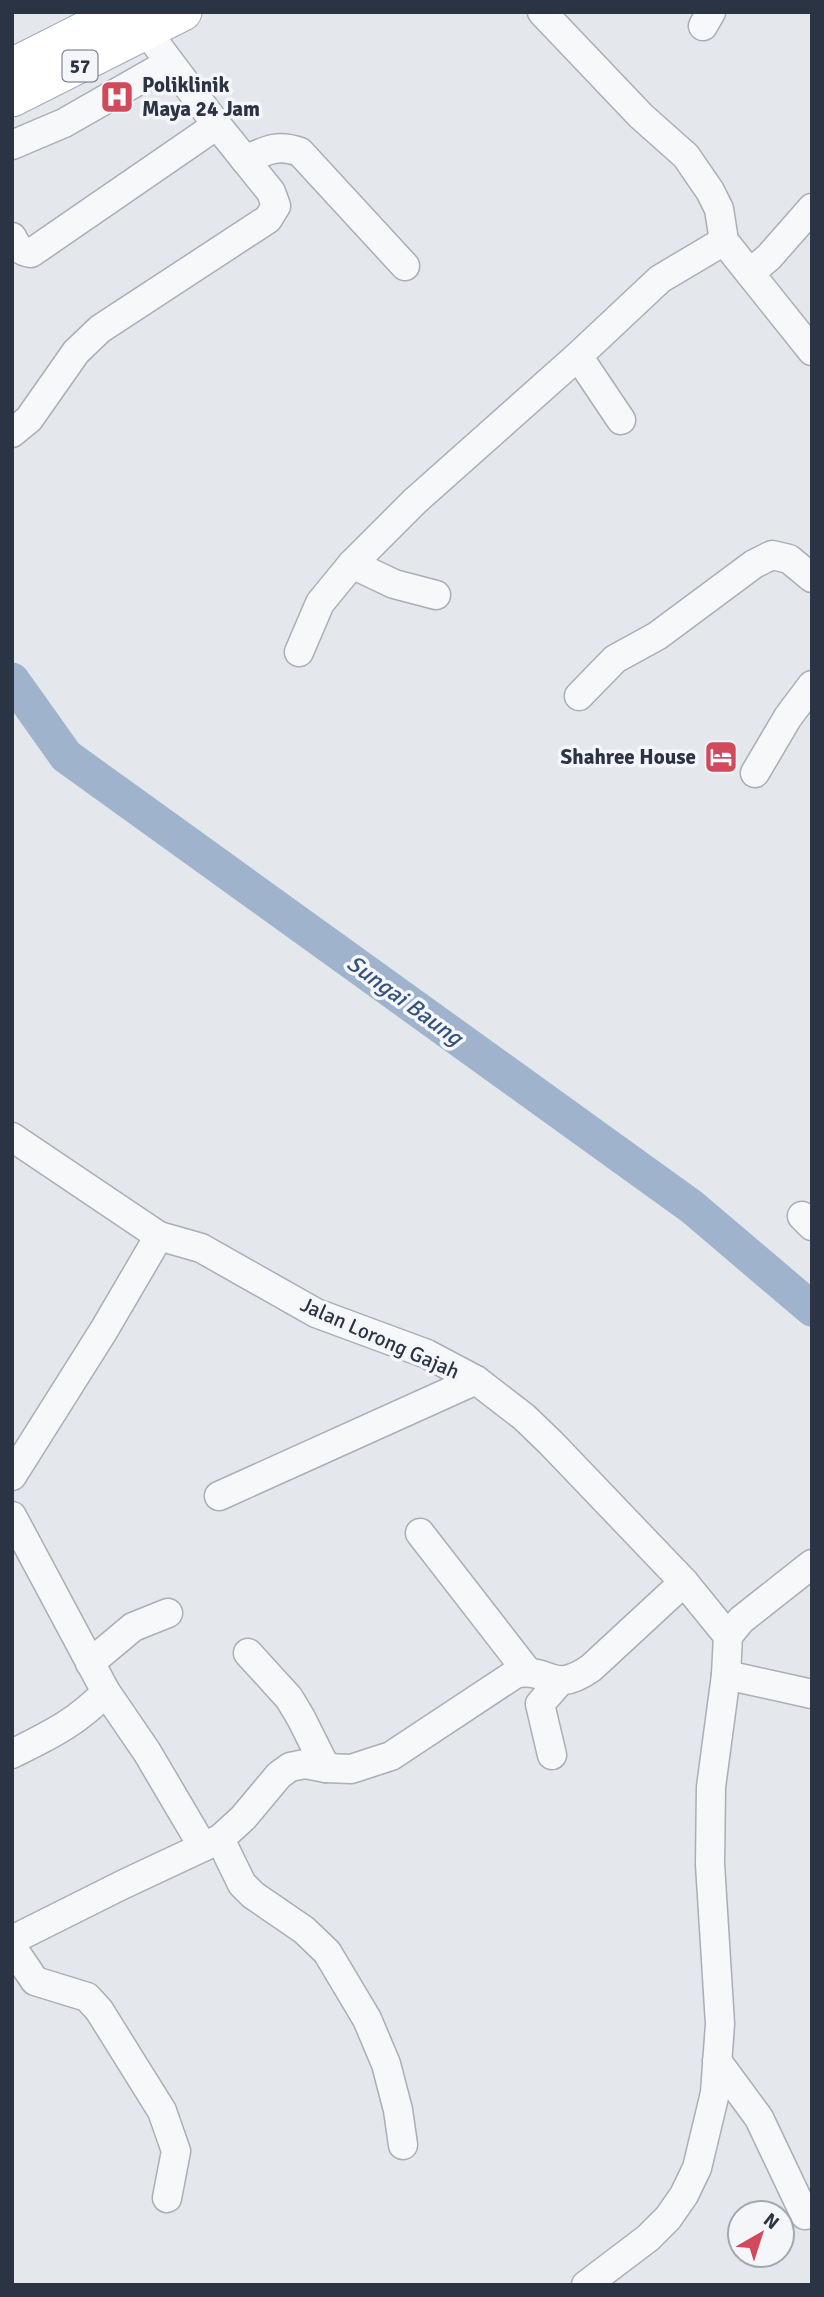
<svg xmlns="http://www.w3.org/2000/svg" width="824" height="2297" font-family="Signika,sans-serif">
  <rect width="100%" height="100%" fill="#e4e7ec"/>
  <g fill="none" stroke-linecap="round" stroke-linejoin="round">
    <path stroke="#9fb4cc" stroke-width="35" d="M12,680L66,756L692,1207L812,1309"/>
    <defs>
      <g id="minor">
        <path d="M542,12L641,116L686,156L710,191L719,209L724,241L812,351"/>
        <path d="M703,26L711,12"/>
        <path d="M12,145L64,123L169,63"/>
        <path d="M245,160C267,150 277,144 300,152L405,266"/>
        <path d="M12,237C17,247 21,252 31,253L217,125"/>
        <path d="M750,273L769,257L812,208"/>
        <path d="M578,356L621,420"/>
        <path d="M12,433L29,419L76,352L100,329L268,219L276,206L271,192L217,125L147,32"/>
        <path d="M352,564L394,584L436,595"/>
        <path d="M299,652L320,603L352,564L415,501L578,356L660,279L724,241"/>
        <path d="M579,696L615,659L657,636L754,564L772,555L789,559L812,578"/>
        <path d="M755,773L788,717L812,685"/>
        <path d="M12,1137L159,1236L201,1248L316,1313L427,1354L476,1380L524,1417L551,1443L684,1582L728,1636"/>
        <path d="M802,1216L812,1226"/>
        <path d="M12,1476L104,1330L159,1236"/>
        <path d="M219,1496L476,1380"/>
        <path d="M12,1516L106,1692C76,1723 50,1735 12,1754"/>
        <path d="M420,1533L527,1671"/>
        <path d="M248,1653L289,1698L301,1718L326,1768"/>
        <path d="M90,1663L133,1627L168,1613"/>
        <path d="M726,1675L812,1694"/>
        <path d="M106,1692L147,1752L203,1847"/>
        <path d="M552,1755L540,1704L560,1681"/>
        <path d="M220,1839L242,1884L253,1895L304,1930L327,1952L367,2019L386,2064L398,2110L403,2145"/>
        <path d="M12,1940L122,1885L220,1839L243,1818L279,1775L290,1767L305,1764L326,1768L351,1769L391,1756L515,1674C550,1666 551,1696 591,1668L684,1582"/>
        <path d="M12,1947L35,1981L87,1997L99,2010L162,2111L176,2151L167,2198"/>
        <path d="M717,2061L759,2118L805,2215"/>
        <path d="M586,2285L648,2238L668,2218L684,2195L697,2168L715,2093L720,2024L710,1864L711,1787L726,1675L728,1636L741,1620L812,1564"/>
      </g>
      <g id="major">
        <path d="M12,67L121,12"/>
        <path d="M12,98L183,12"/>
      </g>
    </defs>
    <use href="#minor" stroke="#a9aeb7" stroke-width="31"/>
    <use href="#major" stroke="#a3abb8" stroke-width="39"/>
    <use href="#minor" stroke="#f7f8fa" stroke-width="28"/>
    <use href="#major" stroke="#fff" stroke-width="37"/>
  </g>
  <defs>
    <symbol id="hospital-square" viewBox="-11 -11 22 22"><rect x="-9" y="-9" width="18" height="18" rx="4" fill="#d1495b" stroke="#f4f6f9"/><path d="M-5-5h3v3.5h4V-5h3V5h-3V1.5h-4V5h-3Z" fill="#fff"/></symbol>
    <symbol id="hotel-square" viewBox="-11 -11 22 22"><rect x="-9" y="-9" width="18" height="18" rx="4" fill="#d1495b" stroke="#f4f6f9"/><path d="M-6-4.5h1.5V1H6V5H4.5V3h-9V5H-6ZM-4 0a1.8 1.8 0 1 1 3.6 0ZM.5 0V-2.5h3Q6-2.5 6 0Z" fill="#fff"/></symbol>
  </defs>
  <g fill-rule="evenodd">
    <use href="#hospital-square" x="98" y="78" width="38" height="38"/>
    <use href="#hotel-square" x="702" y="738" width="38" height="38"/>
  </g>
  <g text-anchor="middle" stroke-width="7" stroke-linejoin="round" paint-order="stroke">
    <rect fill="#f4f6f9" stroke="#676e7b" stroke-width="2" x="62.5" y="50.5" width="35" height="31" rx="5"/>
    <g font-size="19" font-weight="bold" fill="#2b3445">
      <text x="80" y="73">57</text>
    </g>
    <g font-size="21" font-weight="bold" fill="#2b3445" stroke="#f4f6f9" text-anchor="start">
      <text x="142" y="92">Poliklinik<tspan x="142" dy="24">Maya 24 Jam</tspan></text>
      <text x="696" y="764" text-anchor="end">Shahree House</text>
    </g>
    <g font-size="21" fill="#2b3445" stroke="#f4f6f9">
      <text transform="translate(380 1338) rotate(24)" y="7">Jalan Lorong Gajah</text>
    </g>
    <g font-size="23" font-style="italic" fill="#34527a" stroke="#f4f6f9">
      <text transform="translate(405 1000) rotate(36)" y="8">Sungai Baung</text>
    </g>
  </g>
  <rect width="824" height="2297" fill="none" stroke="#2b3445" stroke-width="28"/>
  <g transform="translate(761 2234) rotate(39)"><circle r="33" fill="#f4f6f9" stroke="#a4a8b1" stroke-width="2"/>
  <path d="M0-5L12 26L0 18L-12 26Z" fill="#d1495b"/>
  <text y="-10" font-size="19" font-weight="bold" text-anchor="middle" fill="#2b3445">N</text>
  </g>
</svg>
